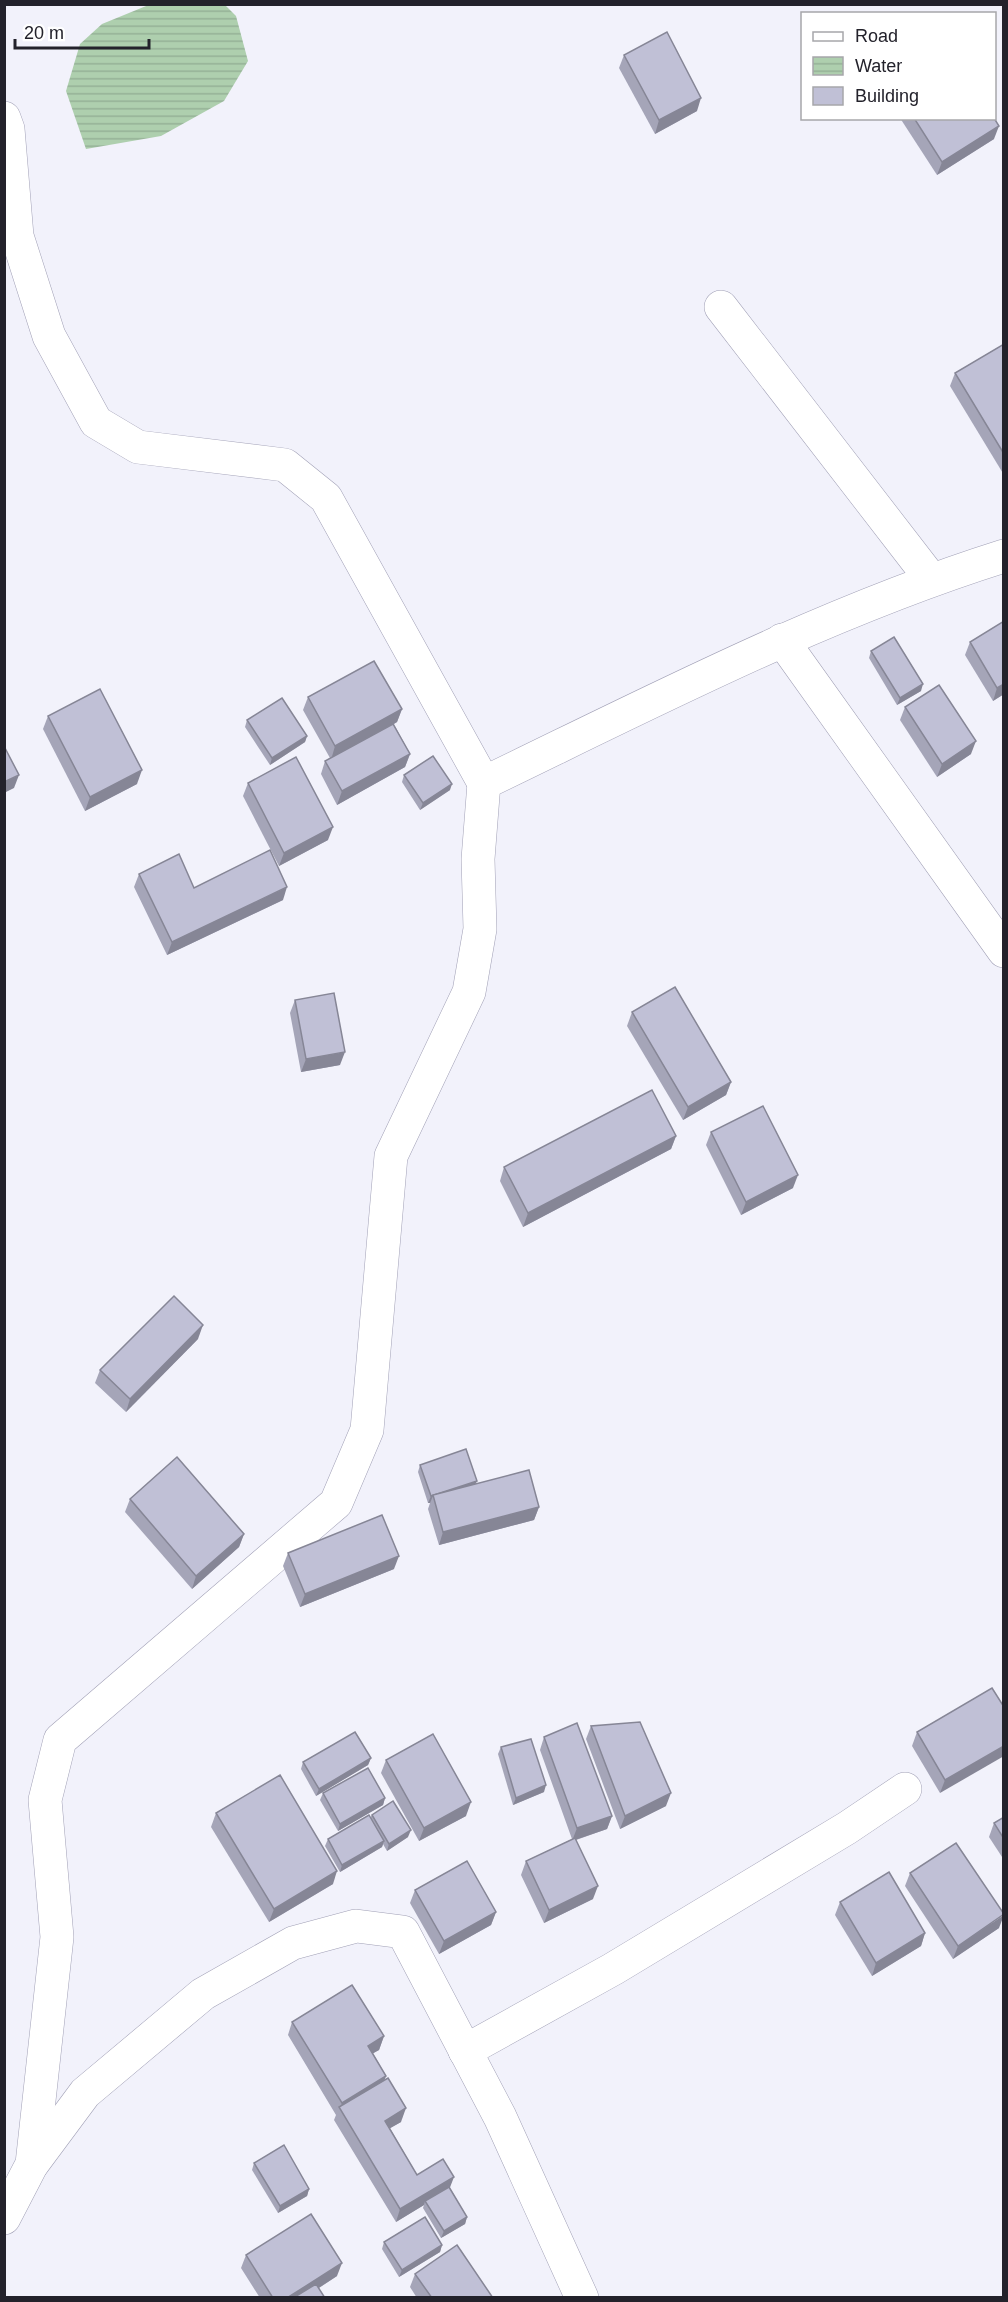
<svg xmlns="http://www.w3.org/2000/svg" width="1008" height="2302" font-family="Arial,sans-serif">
  <defs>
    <pattern id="water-rules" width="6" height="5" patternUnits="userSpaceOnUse" patternTransform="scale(1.5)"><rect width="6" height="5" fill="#aecfae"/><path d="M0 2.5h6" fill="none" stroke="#95b196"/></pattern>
  </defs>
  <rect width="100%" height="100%" fill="#f2f2fb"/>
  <path fill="url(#water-rules)" d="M151,4L225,5L236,16L248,61L224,101L161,136L86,149L66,91L80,44L102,24Z"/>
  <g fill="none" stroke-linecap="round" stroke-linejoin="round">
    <defs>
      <g id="street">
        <path d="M4,118L8,129L17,236L49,336L96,422L138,447L285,465L326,498L484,783"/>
        <path d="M721,307L931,579"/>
        <path d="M782,640L1004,951"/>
        <path d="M465,2051L613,1969L847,1828L905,1789"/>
        <path d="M33,2163L85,2093L203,1994L293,1943L356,1926L403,1932L500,2117L582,2298"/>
        <path d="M4,2218L32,2164L57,1937L45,1800L60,1740L336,1503L367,1430L391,1156L469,992L480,929L478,859L484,783C654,701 823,613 1004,556"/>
      </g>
    </defs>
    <use href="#street" stroke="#a1a0b6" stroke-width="34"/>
    <use href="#street" stroke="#fff" stroke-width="33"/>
  </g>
  <g fill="#a5a5b8">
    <path d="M624,55L697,111L655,134L619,68Z"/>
    <path d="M900,118H994V139L937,175Z"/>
    <path d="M1004,344V475L950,386L955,373Z"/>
    <path d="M970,642L1004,694L993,701L965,655Z"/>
    <path d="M871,651L921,691L897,705L869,658Z"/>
    <path d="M308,697L402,709L397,722L394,724L410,754L405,767L337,805L321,774L325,761L330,758L303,710Z"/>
    <path d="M905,707L971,754L937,777L900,720Z"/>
    <path d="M48,716L137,784L85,811L43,729Z"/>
    <path d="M247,720L307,736L305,742L270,765L245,727Z"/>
    <path d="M404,775L450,790L420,810L402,782Z"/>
    <path d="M248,783L328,840L279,866L243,796Z"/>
    <path d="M139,874L194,888L283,900L167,955L134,887Z"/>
    <path d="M295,1000L340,1065L301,1072L290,1013Z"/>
    <path d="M632,1012L731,1082L726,1095L683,1120L627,1026Z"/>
    <path d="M711,1132L793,1188L741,1215L706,1145Z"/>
    <path d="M676,1136L671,1149L523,1227L500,1181L504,1167Z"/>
    <path d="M198,1339L126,1412L95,1383L100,1370Z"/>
    <path d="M420,1465L539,1507L534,1520L439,1545L428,1509L430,1503H428L418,1472Z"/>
    <path d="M130,1499L244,1534L239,1547L192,1589L125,1512Z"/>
    <path d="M288,1553L394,1569L300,1607L283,1566Z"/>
    <path d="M1004,1707L940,1793L912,1746L917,1732Z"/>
    <path d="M591,1726L666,1806L620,1829L586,1739Z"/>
    <path d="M544,1737L612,1816L607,1829L576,1840L593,1899L544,1923L521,1875L526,1861L572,1839L540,1750Z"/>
    <path d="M501,1747L544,1792L513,1805L498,1754Z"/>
    <path d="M371,1758L368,1765L316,1796L301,1769L303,1762Z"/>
    <path d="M386,1760L466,1816L419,1841L381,1773Z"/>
    <path d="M323,1793L385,1798L383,1805L338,1831L320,1800Z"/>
    <path d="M216,1813L333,1884L269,1922L211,1827Z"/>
    <path d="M372,1815L408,1837L387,1851L383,1844L382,1847L340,1872L325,1846L328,1839L370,1818Z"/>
    <path d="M1004,1817V1860L989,1837L994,1823Z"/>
    <path d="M910,1873L999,1928L953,1959L905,1886Z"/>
    <path d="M415,1890L496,1912L491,1925L439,1954L410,1903Z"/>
    <path d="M840,1902L925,1933L921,1946L872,1976L835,1915Z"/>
    <path d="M292,2022L384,2036L379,2050L373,2053L386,2076L384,2080L401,2122L390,2128L417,2175L450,2188L467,2217L465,2224L441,2238L423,2208L424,2205L396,2222L334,2120L336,2115L288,2035Z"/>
    <path d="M254,2163L309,2189L307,2196L278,2213L252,2170Z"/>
    <path d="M384,2242L442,2245L440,2252L399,2277L382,2249Z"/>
    <path d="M246,2255L337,2276L319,2288L325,2298H260L241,2268Z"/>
    <path d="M415,2274L493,2298H417L410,2287Z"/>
  </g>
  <g fill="#868696">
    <path d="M701,98L697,111L655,134L659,120Z"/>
    <path d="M999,126L994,139L937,175L942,162Z"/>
    <path d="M923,684L921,691L897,705L900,698Z"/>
    <path d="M1004,684V694L993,701L997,688Z"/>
    <path d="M402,709L397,722L331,760L335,746Z"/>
    <path d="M307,736L305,742L270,765L272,758Z"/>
    <path d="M976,741L971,754L937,777L942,764Z"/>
    <path d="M410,754L405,767L337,805L342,791Z"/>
    <path d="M142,770L137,784L85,811L90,797Z"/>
    <path d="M19,775L14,788L4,793V782Z"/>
    <path d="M452,784L450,790L420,810L423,803Z"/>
    <path d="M333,827L328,840L279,866L284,853Z"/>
    <path d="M287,887L283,900L167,955L172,942Z"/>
    <path d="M345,1052L340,1065L301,1072L306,1059Z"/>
    <path d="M731,1082L726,1095L683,1120L688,1107Z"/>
    <path d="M676,1136L671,1149L523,1227L528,1213Z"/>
    <path d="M798,1175L793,1188L741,1215L746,1202Z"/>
    <path d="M203,1325L198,1339L126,1412L130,1399Z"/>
    <path d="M477,1481L474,1488L433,1496Z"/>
    <path d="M431,1496H433L430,1503H428Z"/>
    <path d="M539,1507L534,1520L439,1545L443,1532Z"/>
    <path d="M244,1534L239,1547L192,1589L196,1576Z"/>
    <path d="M399,1556L394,1569L300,1607L305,1594Z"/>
    <path d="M1004,1746V1756L940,1793L945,1780Z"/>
    <path d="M371,1758L368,1765L316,1796L319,1789Z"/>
    <path d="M546,1785L544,1792L513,1805L516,1798Z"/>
    <path d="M671,1793L666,1806L620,1829L625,1816Z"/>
    <path d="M385,1798L383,1805L338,1831L340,1824Z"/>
    <path d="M471,1802L466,1816L419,1841L424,1828Z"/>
    <path d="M612,1816L607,1829L572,1841L577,1828Z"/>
    <path d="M411,1830L408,1837L387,1851L389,1844Z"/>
    <path d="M384,1841L382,1847L340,1872L342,1865Z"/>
    <path d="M337,1871L333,1884L269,1922L274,1909Z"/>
    <path d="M598,1886L593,1899L544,1923L549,1910Z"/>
    <path d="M496,1912L491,1925L439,1954L444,1941Z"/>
    <path d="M1004,1915L999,1928L953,1959L958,1946Z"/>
    <path d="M925,1933L921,1946L872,1976L876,1963Z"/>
    <path d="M384,2036L379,2050L363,2059L368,2046Z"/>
    <path d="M386,2076L381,2089L340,2109L342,2103Z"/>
    <path d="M406,2108L401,2122L380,2134L385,2121Z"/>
    <path d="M454,2177L449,2190L425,2201L424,2205L396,2222L400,2209Z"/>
    <path d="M309,2189L307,2196L278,2213L280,2206Z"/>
    <path d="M467,2217L465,2224L441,2238L444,2231Z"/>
    <path d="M442,2245L440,2252L399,2277L402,2270Z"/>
    <path d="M342,2263L337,2276L303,2298H287Z"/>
  </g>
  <g fill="#c0c0d6" stroke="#868696" stroke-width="1.5">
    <path d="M667,32L701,98L659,120L624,55Z"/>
    <path d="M914,118H994L999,126L942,162Z"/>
    <path d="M1004,344V454L955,373Z"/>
    <path d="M1004,621V684L997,688L970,642Z"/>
    <path d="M894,637L923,684L900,698L871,651Z"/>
    <path d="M374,661L402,709L335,746L308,697Z"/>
    <path d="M939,685L976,741L942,764L905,707Z"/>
    <path d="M100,689L142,770L90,797L48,716Z"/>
    <path d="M282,698L307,736L272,758L247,720Z"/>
    <path d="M393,724L410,754L342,791L325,761Z"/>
    <path d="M4,746L19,775L4,782Z"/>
    <path d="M433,756L452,784L423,803L404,775Z"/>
    <path d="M296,757L333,827L284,853L248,783Z"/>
    <path d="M270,850L287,887L172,942L139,874L179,854L194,888Z"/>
    <path d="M675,987L731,1082L688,1107L632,1012Z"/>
    <path d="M334,993L345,1052L306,1059L295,1000Z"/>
    <path d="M652,1090L676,1136L528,1213L504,1167Z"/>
    <path d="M763,1106L798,1175L746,1202L711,1132Z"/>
    <path d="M174,1296L203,1325L130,1399L100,1370Z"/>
    <path d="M466,1449L477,1481L431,1496L420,1465Z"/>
    <path d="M177,1457L244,1534L196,1576L130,1499Z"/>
    <path d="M529,1470L539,1507L443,1532L433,1495Z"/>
    <path d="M382,1515L399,1556L305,1594L288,1553Z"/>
    <path d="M992,1688L1004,1707V1746L945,1780L917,1732Z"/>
    <path d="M640,1722L671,1793L625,1816L591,1726Z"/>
    <path d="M577,1723L612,1816L577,1828L544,1737Z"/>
    <path d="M355,1732L371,1758L319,1789L303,1762Z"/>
    <path d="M433,1734L471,1802L424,1828L386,1760Z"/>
    <path d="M531,1739L546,1785L516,1798L501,1747Z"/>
    <path d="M368,1768L385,1798L340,1824L323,1793Z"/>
    <path d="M280,1775L337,1871L274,1909L216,1813Z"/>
    <path d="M393,1801L411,1830L389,1844L372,1815Z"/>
    <path d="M369,1815L384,1841L342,1865L328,1839Z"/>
    <path d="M1004,1817V1839L994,1823Z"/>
    <path d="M575,1838L598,1886L549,1910L526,1861Z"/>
    <path d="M956,1843L1004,1914L958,1946L910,1873Z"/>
    <path d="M467,1861L496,1912L444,1941L415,1890Z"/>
    <path d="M889,1872L925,1933L876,1963L840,1902Z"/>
    <path d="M352,1985L384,2036L368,2046L386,2076L342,2103L292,2022Z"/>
    <path d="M388,2078L406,2108L385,2121L417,2175L443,2159L454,2177L400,2209L339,2107Z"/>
    <path d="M284,2145L309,2189L280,2206L254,2163Z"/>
    <path d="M449,2187L467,2217L444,2231L425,2201Z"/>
    <path d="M311,2214L342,2263L287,2298H273L246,2255Z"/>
    <path d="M425,2217L442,2245L402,2270L384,2242Z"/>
    <path d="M457,2245L493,2298H432L415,2274Z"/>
    <path d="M316,2284L325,2298H293Z"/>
  </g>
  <rect width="1008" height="2302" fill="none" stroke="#23222b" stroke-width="12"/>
  <rect x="801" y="12" width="195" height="108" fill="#ffffff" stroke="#a7a7aa" stroke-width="1.5"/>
  <rect x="813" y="32" width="30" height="9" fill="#ffffff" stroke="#a7a7aa" stroke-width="1.5"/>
  <text x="855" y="42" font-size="18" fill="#23222b">Road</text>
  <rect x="813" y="57" width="30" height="18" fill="url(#water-rules)" stroke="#a7a7aa" stroke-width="1.5"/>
  <text x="855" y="72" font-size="18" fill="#23222b">Water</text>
  <rect x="813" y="87" width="30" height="18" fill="#c0c0d6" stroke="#a7a7aa" stroke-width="1.5"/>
  <text x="855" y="102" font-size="18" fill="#23222b">Building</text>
  <path d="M15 39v9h134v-9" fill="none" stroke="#23222b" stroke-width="3"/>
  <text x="24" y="39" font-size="18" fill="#23222b" stroke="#ffffff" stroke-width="4.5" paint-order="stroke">20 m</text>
</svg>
